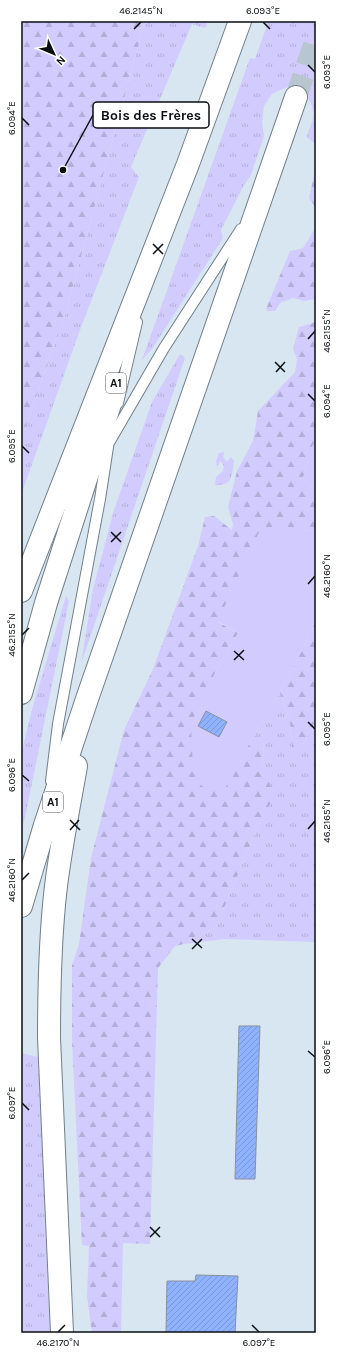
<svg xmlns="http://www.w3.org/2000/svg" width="337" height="1354" font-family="Karla,sans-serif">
  <defs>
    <pattern id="grass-tufts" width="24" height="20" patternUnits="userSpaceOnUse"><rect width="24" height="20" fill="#d2ccfe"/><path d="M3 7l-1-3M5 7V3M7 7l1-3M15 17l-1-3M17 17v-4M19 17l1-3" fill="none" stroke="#b3aed9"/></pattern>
    <pattern id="forest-firs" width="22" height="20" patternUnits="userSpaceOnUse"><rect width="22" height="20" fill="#d2ccfe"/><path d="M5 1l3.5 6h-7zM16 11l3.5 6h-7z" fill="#b3aed9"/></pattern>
    <pattern id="building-hatch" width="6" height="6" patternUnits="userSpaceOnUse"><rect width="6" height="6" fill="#8fb2fe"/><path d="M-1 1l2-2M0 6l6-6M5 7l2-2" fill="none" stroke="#7a98d9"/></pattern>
  </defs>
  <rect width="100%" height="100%" fill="#d7e6f1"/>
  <g fill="url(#grass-tufts)">
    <path d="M145,21H208L205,28L192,24L131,167L139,177L80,330L21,495V439L64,319Z"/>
    <path d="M264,21H316V70L315,71L316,78V145L307,137C308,130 313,122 313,116C314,98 302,92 289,86L272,94L264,106L262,123L264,136L251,175L244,185L221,230L223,238L152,349L142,360L250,58L255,59L266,28Z"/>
    <path d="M180,354L185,358L81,664L93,589L114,510L152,402Z"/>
    <path d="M224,452L223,457L227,462L231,457L234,461C232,475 233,486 215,485L216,477L223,471L224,466L220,461L217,467L216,461L219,453Z"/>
    <path d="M66,596L69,601L26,813L21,832V755L32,709Z"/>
    <path d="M280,693L290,721L292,749H301C305,739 311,730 316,720V942L225,939L184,944L216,927L262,817L274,796L262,767L264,744L254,735Z"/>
    <path d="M21,1053L38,1057L50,1333H21Z"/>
  </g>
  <g fill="url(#forest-firs)">
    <path d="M21,21H145L64,319L21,439Z"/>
    <path d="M316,166V208L309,198Z"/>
    <path d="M316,227V299L304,301L293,298L280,303L275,311H268L266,309L290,251L303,248Z"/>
    <path d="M316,319V440L312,448L303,478L316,496V531L261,529L218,622L238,633L214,675L222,793L254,735L264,744L262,767L275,796L262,817L216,927L184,944L175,946L158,968L150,1244L123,1243L121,1333H92L87,1296L89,1246L82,1245L72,1041V966L79,944L91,858L124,730L153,669L198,546L205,517L214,516L232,530L233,524L228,507L237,471L253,441L258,411L295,372L297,359L293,349L299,327L313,323Z"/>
    <path d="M316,621V720C311,730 305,739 301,750L292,749L290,721L280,693Z"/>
  </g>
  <g fill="#d2ccfe">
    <path d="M316,440V496L303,478L312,447Z"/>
    <path d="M261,528L316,531V621L280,693L254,735L222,794L202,786L193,769L191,723L214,675L238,633L218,621Z"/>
  </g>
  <g fill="url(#building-hatch)" stroke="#89909e">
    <path d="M206,711L227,722L219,737L198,726Z"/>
    <path d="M239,1026H260L255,1179H235Z"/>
    <path d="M196,1275L238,1276L235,1333H166L167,1281H195Z"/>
  </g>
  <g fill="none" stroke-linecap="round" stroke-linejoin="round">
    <path stroke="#b8c6d0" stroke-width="22" stroke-dasharray="22 11" stroke-linecap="butt" d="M296,97L316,39"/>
    <defs>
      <g id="service">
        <path d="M118,403L137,322"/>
        <path d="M110,441L164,348L241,229"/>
        <path d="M51,781L58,724L100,499L110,434"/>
      </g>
      <g id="motorway">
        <path d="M21,591L188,164L240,21"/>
        <path d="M21,693L46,603L112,398"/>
        <path d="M21,906L45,825L87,699L296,97"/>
        <path d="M62,1333L49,1038C49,988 50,936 56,886C61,846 69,806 76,766"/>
      </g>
    </defs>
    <use href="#service" stroke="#717f89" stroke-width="12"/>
    <use href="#motorway" stroke="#717f89" stroke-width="24"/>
    <use href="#service" stroke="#fff" stroke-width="10"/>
    <use href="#motorway" stroke="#fff" stroke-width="22"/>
  </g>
  <path fill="none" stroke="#090e12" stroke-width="1.5" d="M263,22L270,29M134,29L141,22M308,65L315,72M22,118L29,125M153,244L163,254M153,254L163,244M308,339L315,331M275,362L285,372M276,372L285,362M308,394L315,401M22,446L29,453M111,532L121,542M111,542L121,532M308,584L315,576M22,635L29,628M234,651L244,660M234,660L244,650M308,722L315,729M22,775L29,781M70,820L80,830M308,829L315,821M70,830L79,820M22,880L29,873M192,939L202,948M192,949L202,939M308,1051L315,1057M22,1103L29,1110M150,1227L160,1237M150,1237L160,1227M252,1325L259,1332M58,1332L65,1325"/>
  <g text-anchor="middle" stroke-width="3" stroke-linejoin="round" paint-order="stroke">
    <g fill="#fff" stroke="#535659" stroke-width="1">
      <rect x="106" y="373" width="20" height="20" rx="3"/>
      <rect x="43" y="792" width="20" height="20" rx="3"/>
    </g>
    <g font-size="12" font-weight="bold" fill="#090e12">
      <text x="116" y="387">A1</text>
      <text x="53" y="806">A1</text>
    </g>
  </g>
  <path fill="none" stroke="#090e12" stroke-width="1.5" d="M63 170L93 115"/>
  <circle fill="#090e12" stroke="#fff" stroke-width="1.5" cx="63" cy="170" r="4"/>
  <rect fill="#fff" stroke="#090e12" stroke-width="1.5" x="93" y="102" width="116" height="26" rx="4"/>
  <g font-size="14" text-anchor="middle" font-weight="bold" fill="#090e12">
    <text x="151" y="120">Bois des Frères</text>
  </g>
  <rect width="337" height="1354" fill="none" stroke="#ffffff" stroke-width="44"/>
  <g transform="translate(54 54) rotate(134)" stroke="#ffffff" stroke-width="3" paint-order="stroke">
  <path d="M0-3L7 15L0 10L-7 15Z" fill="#090e12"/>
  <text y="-6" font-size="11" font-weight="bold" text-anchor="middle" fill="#090e12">N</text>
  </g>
  <rect x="22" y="22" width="293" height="1310" fill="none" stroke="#090e12" stroke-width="1.5"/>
  <g font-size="10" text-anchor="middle" fill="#090e12">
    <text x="141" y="14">46.2145°N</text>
    <text x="263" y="14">6.093°E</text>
    <text transform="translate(326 72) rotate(-90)" y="4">6.093°E</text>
    <text transform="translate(11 118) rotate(-90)" y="4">6.094°E</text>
    <text transform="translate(326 331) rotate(-90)" y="4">46.2155°N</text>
    <text transform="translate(326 401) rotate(-90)" y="4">6.094°E</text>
    <text transform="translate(11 446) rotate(-90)" y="4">6.095°E</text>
    <text transform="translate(326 576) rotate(-90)" y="4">46.2160°N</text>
    <text transform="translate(11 635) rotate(-90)" y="4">46.2155°N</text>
    <text transform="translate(326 729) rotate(-90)" y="4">6.095°E</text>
    <text transform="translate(11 775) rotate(-90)" y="4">6.096°E</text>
    <text transform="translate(326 821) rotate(-90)" y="4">46.2165°N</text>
    <text transform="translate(11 880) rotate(-90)" y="4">46.2160°N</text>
    <text transform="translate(326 1057) rotate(-90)" y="4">6.096°E</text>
    <text transform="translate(11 1103) rotate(-90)" y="4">6.097°E</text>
    <text x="58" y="1346">46.2170°N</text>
    <text x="259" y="1346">6.097°E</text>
  </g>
</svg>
